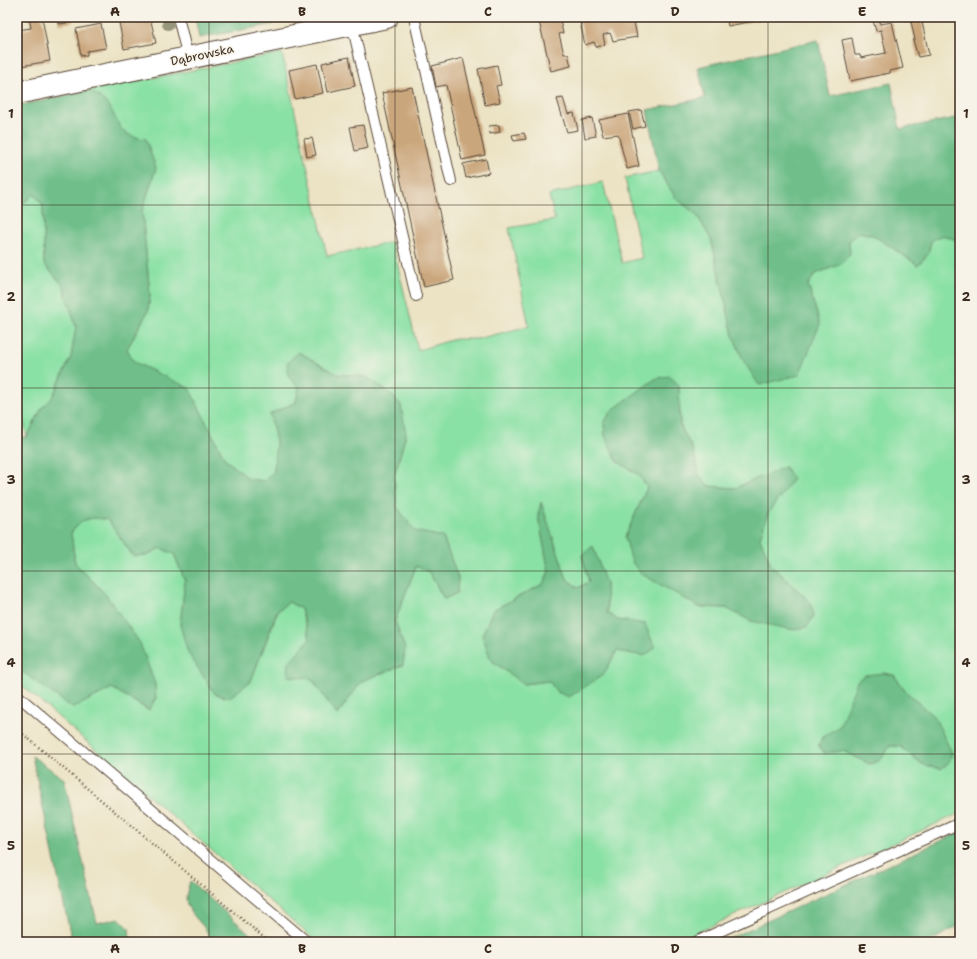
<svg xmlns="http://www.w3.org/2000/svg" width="977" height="959" font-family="'Shantell Sans',sans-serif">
  <rect width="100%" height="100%" fill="#f7f3e8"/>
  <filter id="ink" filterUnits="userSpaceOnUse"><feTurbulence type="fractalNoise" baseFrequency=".025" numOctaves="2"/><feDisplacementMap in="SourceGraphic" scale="8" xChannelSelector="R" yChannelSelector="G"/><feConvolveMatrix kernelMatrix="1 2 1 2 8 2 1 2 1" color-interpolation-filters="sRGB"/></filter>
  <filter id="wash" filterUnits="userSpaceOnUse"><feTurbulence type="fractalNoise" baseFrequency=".012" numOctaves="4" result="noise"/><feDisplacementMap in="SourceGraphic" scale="16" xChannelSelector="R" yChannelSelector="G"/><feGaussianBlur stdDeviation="0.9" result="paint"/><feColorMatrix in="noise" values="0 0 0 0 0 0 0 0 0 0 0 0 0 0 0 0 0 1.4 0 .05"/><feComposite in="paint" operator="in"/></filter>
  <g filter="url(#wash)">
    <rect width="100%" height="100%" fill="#ece3c4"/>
    <g fill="#8ae1a5" stroke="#628662" fill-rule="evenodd">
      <path d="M282,53L327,256L392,242L418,350L455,339H477L529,326L509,228L555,220L549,195L603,182L622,263L642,258L625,178L659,171L676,198L697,215L711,239L733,335L820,324L808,285L815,274L841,264L849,254V241L859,232L873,235L918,265L928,254L931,241L942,235L960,241V813L676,942H317L17,681V668L73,708L112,688L148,710L156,698L106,595L75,563L71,533C83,518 89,516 108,520L133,556L148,555L160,548L174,554L185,581L180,625L251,681L278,611L289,602L301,609L310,639L289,662L312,679L337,715L362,681L403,664L405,649L395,621L416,566L429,572L444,599L457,593L458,578L443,538L415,531L397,507L394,477L406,434L367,377L337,374L299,353L289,377L299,388L296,402L270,414L276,442L274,471L264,481L249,479L225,459L189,389L134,362L127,349L148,311L150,295L142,211L156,168L132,137L119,128L105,103L90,90ZM679,385L680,425L693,450L699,475L708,486L735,488L785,468L792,479L768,513L760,538L771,565L811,603L751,621L726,608L699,607L625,537L647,488L640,476ZM541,503L567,579L578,588L589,582L582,555L606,584L607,613L618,620L645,624L644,656L617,651L603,675L557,692L549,681L523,684L491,660L493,610L543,584L549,571L538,516ZM894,675L905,691L935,718L922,764L900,746H890L879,761L870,764L843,751L824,753V736L840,726Z"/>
      <path d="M34,194L43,205L44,264L63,285L76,327L71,357L52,398L42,408L27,437L17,392V209Z"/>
    </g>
    <g fill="#6fbf8a" stroke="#557454">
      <path d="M195,17H272L274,24L199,38Z"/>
      <path d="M818,40L830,96L891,83L900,129L960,117V241L942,235L931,241L928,254L918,265L873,235L859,232L849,241L850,254L841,264L815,274L808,285L820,324L799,375L759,385L743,360L733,335L711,239L697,215L676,198L659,171L647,110L705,98L698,67Z"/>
      <path d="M90,90C95,94 101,98 105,102C123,122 112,134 146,139L156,168L142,211L150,295L148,311L127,349L134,362L189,388L225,459L249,479L264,481L274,471L276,442L270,414L296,402L299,388L289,377L287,363L299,352L337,374L367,377L391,394L401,405L406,434L394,477L397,507L415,531L443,537L458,578L457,593L444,599L429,572L416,566L395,621L405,649L403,665L362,681L337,715L312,679L288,676L289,662L310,639L301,609L289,602L277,611L251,681L229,698L215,694L188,653L180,625L185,581L174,554L160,548L148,555L133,556L108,520C89,516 83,518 71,533L75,563L106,595L140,643L155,684L156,698L149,710L112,688L73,708L17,668V438L27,437L42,408L52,398L71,357L76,327L63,285L44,264L43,205L34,194L17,209V106Z"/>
      <path d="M669,376L679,385L680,425L693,450L699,475L708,486L735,488L785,467L793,479L768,513L760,538L771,565L811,603L814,616L807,627L794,630L751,621L726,608L699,607L640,573L632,562L625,537L647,488L640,476L617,461L605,436L604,423L611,411L655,379Z"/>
      <path d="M541,502L567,579L578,588L589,582L582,555L593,546L606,584L607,613L618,620L645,624L655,648L644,656L617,651L603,675L569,697L557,692L549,681L523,684L491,660L482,635L493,610L543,584L549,572L538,516Z"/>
      <path d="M884,673L894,675L905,691L935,718L952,753L949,763L941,769L922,764L900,746H890L879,761L870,764L843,751L824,753L818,745L824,736L840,726L857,681L865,675Z"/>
      <path d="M32,756L64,779L97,923L119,918L129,928L130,940L125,942H72Z"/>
      <path d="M960,832V925L929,942H722Z"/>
      <path d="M190,881L259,942H211C209,925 187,916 186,899C186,893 189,886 190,881Z"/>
    </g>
    <g id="blocks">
      <g fill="#caa67c">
        <path d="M29,17H42L50,61L21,66L17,47V30L31,28Z"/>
        <path d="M58,17H72L73,22L59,24Z"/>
        <path d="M118,17H150L156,43L124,49Z"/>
        <path d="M555,17H559L563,33L559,34L564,54H568L571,66L551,71L539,21Z"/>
        <path d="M579,17H633L637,37L613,41L610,33L603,35L605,45L596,47L594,42L585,45Z"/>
        <path d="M726,17H769V18L728,26Z"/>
        <path d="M872,17H878L880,24L892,22L903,68L890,71V73L850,81L842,40L852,38L855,55H860L861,58L886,53L881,30L876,31Z"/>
        <path d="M910,17H921L929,55L918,57L913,40H915Z"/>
        <path d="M101,24L106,48L87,51V55L81,56L76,29Z"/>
        <path d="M349,57L355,86L328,92L322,63Z"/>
        <path d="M463,58L485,155L462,160L446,85L436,87L432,66Z"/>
        <path d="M317,64L323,93L295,99L289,70Z"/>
        <path d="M497,65L501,85L496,86L500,102L485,105L478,69Z"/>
        <path d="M412,87L454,280L424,287L382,93Z"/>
        <path d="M563,98L568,114L574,113L578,130L567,132L557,99Z"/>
        <path d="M641,110L645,126L633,129L629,112Z"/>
        <path d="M628,114L639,166L627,169L618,134L603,136L599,120Z"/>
        <path d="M592,118L596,136L585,138L582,120Z"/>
        <path d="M363,125L368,148L355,151L350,127Z"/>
        <path d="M499,125L500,132L490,134L489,126Z"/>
        <path d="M524,133L526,139L514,141L512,135Z"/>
        <path d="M312,138L316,155L307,157L304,139Z"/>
        <path d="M486,159L489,173L466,178L463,164Z"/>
      </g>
    </g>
  </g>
  <g filter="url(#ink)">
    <use href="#blocks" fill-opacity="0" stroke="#564637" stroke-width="1"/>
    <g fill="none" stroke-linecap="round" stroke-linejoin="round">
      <defs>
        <g id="service">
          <path d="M178,17L188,58"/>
          <path d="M414,17L451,181"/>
          <path d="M352,24L416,296"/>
          <path d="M17,695L307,942"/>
          <path d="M696,942L960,823"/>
        </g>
        <path id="tertiary" d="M17,93L387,17"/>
      </defs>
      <use href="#service" stroke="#564637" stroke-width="12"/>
      <use href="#tertiary" stroke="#564637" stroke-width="24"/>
      <g stroke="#564637" stroke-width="2.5" stroke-dasharray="1 3" stroke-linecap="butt">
        <path d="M428,18L436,17"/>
        <path d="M17,729L269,942"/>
      </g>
      <use href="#service" stroke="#fff" stroke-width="10"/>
      <use href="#tertiary" stroke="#fff" stroke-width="22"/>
    </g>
    <circle fill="#96977b" cx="168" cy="24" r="6"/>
  </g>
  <path fill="none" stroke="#3b2a1e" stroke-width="1" stroke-opacity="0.55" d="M209,17V942M395,17V942M582,17V942M768,17V942M17,205H960M17,388H960M17,571H960M17,754H960"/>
  <g text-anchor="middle" stroke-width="3" stroke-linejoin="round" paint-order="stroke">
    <g font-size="12" fill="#3b2a1e" stroke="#f7f3e8">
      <text transform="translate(202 55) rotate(-12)" y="4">Dąbrowska</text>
    </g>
  </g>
  <rect width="977" height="959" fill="none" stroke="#f7f3e8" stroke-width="44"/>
  <rect x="22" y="22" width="933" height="915" fill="none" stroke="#3b2a1e" stroke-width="1.5"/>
  <g font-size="13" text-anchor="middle" font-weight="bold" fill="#3b2a1e">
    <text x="115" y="16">A</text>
    <text x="302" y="16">B</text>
    <text x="488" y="16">C</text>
    <text x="675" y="16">D</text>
    <text x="862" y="16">E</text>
    <text x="11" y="118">1</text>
    <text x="966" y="118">1</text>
    <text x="11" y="301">2</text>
    <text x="966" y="301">2</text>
    <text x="11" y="484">3</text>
    <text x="966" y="484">3</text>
    <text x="11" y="667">4</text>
    <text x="966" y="667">4</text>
    <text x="11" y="850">5</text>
    <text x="966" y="850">5</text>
    <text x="115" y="953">A</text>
    <text x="302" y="953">B</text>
    <text x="488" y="953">C</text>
    <text x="675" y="953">D</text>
    <text x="862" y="953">E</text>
  </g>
</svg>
